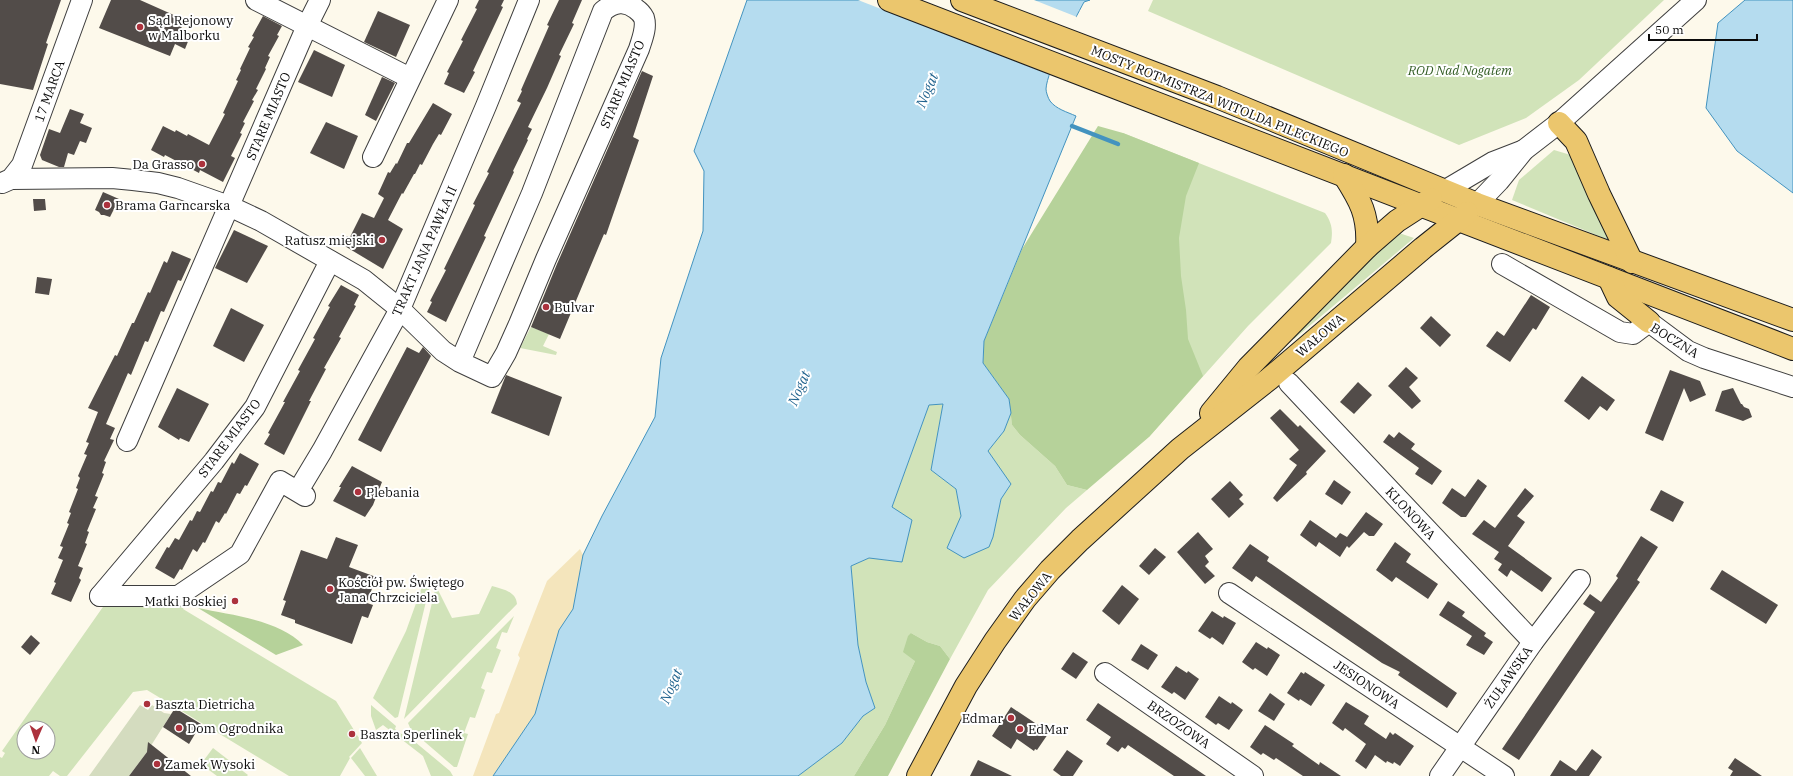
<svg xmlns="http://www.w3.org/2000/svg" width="1793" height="776" font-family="'IBM Plex Serif',serif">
  <rect width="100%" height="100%" fill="#fdf9eb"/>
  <g fill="#d1e3b9" fill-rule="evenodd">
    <path d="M1153,0H1664L1579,80L1526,118L1459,145L1148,11Z"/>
    <path d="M1123,133L1325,213C1332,223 1333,230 1331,243L1248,326L1149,437L1091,421Z"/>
    <path d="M1554,150L1574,156L1613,242L1512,200L1519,180Z"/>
    <path d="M1393,231L1414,238L1294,339L1288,334Z"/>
    <path d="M531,327L549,334L543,346L557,352L556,355L520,348Z"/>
    <path d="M943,404L931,470L956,489L961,517L947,548L993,537L1001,499L1011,485L988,451L1004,431L1011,413L1012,425L1020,435L1055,466L1067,485L1087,490L1066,508L988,590L950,659L940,646L927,642L911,633L915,661L885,725L854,776H798L842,743L863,716L875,708L866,682L858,645L851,566L869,558L902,562L892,507L929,405Z"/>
    <path d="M423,584L430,585L398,717L395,718L373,698L406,631Z"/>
    <path d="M436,586L452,618L479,614L492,586C502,589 516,591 517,604L404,719Z"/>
    <path d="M105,604H179L184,607L183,609L336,701L362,743L349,757L350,758L340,776H289L147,690L133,692L67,776H60L53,771L49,776H0V757L2,758L5,753L2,751ZM24,728H48V752H24Z"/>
    <path d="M514,616L507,633L502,632L496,648L501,650L492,673L487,672L481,688L485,690L475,718L470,717L464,733L468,734L457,767H454L411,730L408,723Z"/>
    <path d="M371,705L396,726L395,729L407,738L409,737L450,771L453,776H431L423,756L383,725L376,730L371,716Z"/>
    <path d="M213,748L248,775L247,776H217L201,764Z"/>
    <path d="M360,748L377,776H365L351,758Z"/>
  </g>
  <g fill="#b6d29a">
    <path d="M1098,126L1123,133L1199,163L1186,196L1179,238L1181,276L1186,310L1188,339L1203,376L1149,437L1087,490L1067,485L1055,466L1020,435L1012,425L1009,399L983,363L984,341L1022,249Z"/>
    <path d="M198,608C231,615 280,620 303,645L276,655Z"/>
    <path d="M911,633L927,642L940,646L950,659L888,776H854L885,725L915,661L903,652L908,636Z"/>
  </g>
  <path fill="#f4e5bc" d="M580,549L583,555L573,609L559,630L535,714L493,776H473L496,714L499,713L520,658L518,655L547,581Z"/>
  <path fill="#d4dcbf" d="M140,705L148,710L152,705L164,713L171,714L147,752L129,776H89Z"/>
  <g fill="#b5dcef" stroke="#4393bf">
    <path d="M747,0H1090L1084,2C1074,21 1047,70 1046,89C1046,92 1048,98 1050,101C1056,109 1067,112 1076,116L984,341L983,363L1009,399L1011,413L1004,431L988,451L1011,484L1001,499L993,537L989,547L964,558L947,548L961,516L956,489L931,470L943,404L929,405L892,507L912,520L902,562L869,558L851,566L858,645L866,682L875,708L863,716L842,743L798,776H493L535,714L559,630L573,609L583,555L602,516L655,417L661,358L703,231L704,171L694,151Z"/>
    <path d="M1745,0H1793V193L1737,151L1706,108L1718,23Z"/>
  </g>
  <path fill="#fdf9eb" d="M858,0H1034L1077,17L1051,75Z"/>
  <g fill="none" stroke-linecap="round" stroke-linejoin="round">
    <path stroke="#4393bf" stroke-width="4.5" d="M1072,126L1118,144"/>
  </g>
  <g fill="#524c49">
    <path d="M0,0H61L46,43L48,44L33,90L0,84Z"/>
    <path d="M111,0H140L185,20L179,33L189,39L185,49L175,44L170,56L99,28Z"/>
    <path d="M479,0H504L501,6L503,7L473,71L475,72L464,93L462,92L444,84L449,73L447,72L463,41L461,40L477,9L475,8Z"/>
    <path d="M559,0H582L572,23L574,24L559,55L561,56L547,88L528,127L532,129L527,139L528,140L513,171L514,172L484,236L486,237L446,322L427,312L432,302L430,301L446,270L444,269L475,205L473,204L489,173L487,172L521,103L517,101L522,91L521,90L549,26L547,25Z"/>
    <path d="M378,11L410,25L396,57L364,42Z"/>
    <path d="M263,16L282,26L277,35L279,36L268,56L270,57L265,68L266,69L256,89L258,90L252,100L254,101L243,122L245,123L240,133L242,134L231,156L235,158L223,182L200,170L199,173L165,155L164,157L151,150L163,126L175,132L176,130L187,136L188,134L209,145L225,114L223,113L238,81L236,80L241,70L240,69L250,48L248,47L254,37L252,36Z"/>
    <path d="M314,50L345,65L332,97L298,82Z"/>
    <path d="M642,71L653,76L633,137L639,140L606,235L604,234L560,339L531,327L557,264Z"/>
    <path d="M382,77L395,83L376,121L365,115Z"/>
    <path d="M433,103L452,114L441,135L439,134L433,144L422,165L420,164L415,174H414L403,194L402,193L388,220L403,229L383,269L343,245L347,236L350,237L362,213L374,218L384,198L378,194L388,172L390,173L396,163L397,164L407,143H409Z"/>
    <path d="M70,109L84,114L80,123L92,128L86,143L80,141L74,155L68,153L64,167H59L42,160L40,155L49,129L60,133Z"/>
    <path d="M326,122L358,136L344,169L310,153Z"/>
    <path d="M103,192L119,199L110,217L104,215H101L99,212L95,210Z"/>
    <path d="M33,199H45L46,210L34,211Z"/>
    <path d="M234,230L268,246L247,283L215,268Z"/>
    <path d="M172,251L191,259L181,281L178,280L164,312L161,311L148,342L145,341L131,375L128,373L106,424L115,428L110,439L114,440L104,461L106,462L102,473L104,474L95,496L98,497L93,508L96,509L87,531L89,532L85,543L87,544L78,566L83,568L79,578L81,580L71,602L51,594L56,583L54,582L63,560L58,558L63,547L60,546L69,524L67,523L71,513L69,512L78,489L76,488L80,478L78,476L87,455L84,454L89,443L86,442L98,412L88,408L115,355L117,356L132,323H134L148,292L150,293L164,261L167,263Z"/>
    <path d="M37,277L52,279L49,295L35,293Z"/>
    <path d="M341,285L359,295L354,305L356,306L339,337L341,338L324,368L326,369L309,401H311L284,455L264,444L270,434L268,433L285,402H283L300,371L298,370L315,339L313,338L330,307L328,306Z"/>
    <path d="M1531,295L1550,307L1536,330L1533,328L1510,362L1486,346L1497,331L1504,336Z"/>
    <path d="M231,308L264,325L244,362L213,346Z"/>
    <path d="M1431,316L1451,335L1440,347L1420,328Z"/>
    <path d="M407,347L419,353L423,347L431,356L381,452L358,440Z"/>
    <path d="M1406,367L1418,378L1409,387L1421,401L1412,409L1388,386Z"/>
    <path d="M1670,370L1700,381L1706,395L1690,402L1684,388L1663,441L1645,433Z"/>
    <path d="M506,375L562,397L549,436L491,413Z"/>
    <path d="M1582,376L1615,400L1607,411L1600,406L1589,420L1564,401Z"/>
    <path d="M1358,382L1372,395L1354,414L1340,402Z"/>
    <path d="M177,388L209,404L189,442L180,438L179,440L158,427Z"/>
    <path d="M1733,388L1741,404H1742L1744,407L1749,409L1752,417L1743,421L1715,411L1722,391Z"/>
    <path d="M1280,409L1298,427L1300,425L1326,451L1306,472L1307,474L1277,502L1273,498L1297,465L1289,459L1299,450L1270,418Z"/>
    <path d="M1399,432L1415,444L1411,449L1442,471L1432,485L1415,474L1419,468L1383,442L1389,434L1394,438Z"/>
    <path d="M240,453L259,464L247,486L245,485L240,494L237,493L226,514L225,513L219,523L216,521L205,543L203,542L197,552L193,549L182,570L180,569L174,579L155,568L167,547L169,548L175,538L179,540L190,520L192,521L197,511L200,512L211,491L213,492L218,482L221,483L232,462L234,464Z"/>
    <path d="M352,466L382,482L373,505L365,517L333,501L339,491L341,487H339Z"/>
    <path d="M1478,479L1487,486L1466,517H1461L1442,503L1452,488L1465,497Z"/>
    <path d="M1334,480L1351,492L1342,505L1325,494Z"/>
    <path d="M1230,481L1243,495L1239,499L1244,504L1229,518L1211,499Z"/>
    <path d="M1525,488L1534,496L1517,516L1525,522L1508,546L1552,578L1542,592L1511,570L1507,577L1498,570L1502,564L1494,559L1499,552L1472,534L1484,520L1495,528Z"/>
    <path d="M1661,490L1684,502L1673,522L1650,510Z"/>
    <path d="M1366,512L1383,524L1374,536H1369L1364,532L1349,548L1347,546L1340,557L1319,542L1316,547L1300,535L1310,520L1336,538L1340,533L1347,537Z"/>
    <path d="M1198,532L1213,549L1205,556L1209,562L1205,566L1215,576L1205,584L1177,552Z"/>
    <path d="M1641,536L1658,547L1637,580L1640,582L1519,760L1502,749L1595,612L1583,604L1590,594L1601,602L1618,578L1616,576Z"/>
    <path d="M336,537L358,545L349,567L376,577L367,603L373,605L368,618L362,616L352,644L295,623V620L281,615L286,601L283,600L301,550L327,559Z"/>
    <path d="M1395,542L1411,554L1406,562L1438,584L1428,599L1396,577L1392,582L1376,570Z"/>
    <path d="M1250,544L1269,557L1267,561L1457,693L1447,708L1398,675L1400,672L1382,663L1256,576L1252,582L1232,568Z"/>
    <path d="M1155,548L1166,557L1149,575L1139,566Z"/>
    <path d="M1722,570L1778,605L1766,624L1710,589Z"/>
    <path d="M1122,585L1139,599L1119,625L1102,611Z"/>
    <path d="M1448,601L1465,612L1462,616L1486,633L1484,636L1493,642L1484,655L1466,645L1472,636L1439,615Z"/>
    <path d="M1212,611L1223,618L1224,616L1236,623L1223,645L1212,637L1210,639L1198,631Z"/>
    <path d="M31,635L40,643L30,655L21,647Z"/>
    <path d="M1256,642L1267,649L1268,647L1280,655L1267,676L1255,668L1253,670L1242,662Z"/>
    <path d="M1141,644L1158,655L1148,670L1131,660Z"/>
    <path d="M1073,652L1088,662L1076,679L1061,669Z"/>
    <path d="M1176,666L1187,673L1188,671L1199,679L1185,700L1174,692L1172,694L1161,687Z"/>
    <path d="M1301,672L1304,674L1305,672L1325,685L1311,706L1300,699L1299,701L1287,693Z"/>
    <path d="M1270,693L1285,704L1274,721L1258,711Z"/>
    <path d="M1219,696L1231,704L1232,702L1243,710L1229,730L1218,723L1216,725L1205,717Z"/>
    <path d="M1346,702L1369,716L1364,724L1386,739L1390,732L1393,735L1395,733L1414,746L1400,766L1394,762L1393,764L1387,761L1386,763L1375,755L1366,769L1355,761L1366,744L1345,728L1343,731L1332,723Z"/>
    <path d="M1098,703L1162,746L1206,776H1174L1128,745L1125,749L1122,747L1118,752L1106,744L1111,737L1086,720Z"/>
    <path d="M1011,707L1047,731L1046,733L1048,734L1037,750L1035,749L1034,751L1017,739L1011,749L992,736Z"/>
    <path d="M175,708L201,724L189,744L163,727Z"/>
    <path d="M1265,725L1294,744L1292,746L1319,765L1320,762L1341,776H1303L1276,758L1274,760L1263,753L1261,755L1250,747Z"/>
    <path d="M148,742L191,776H129L147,752Z"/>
    <path d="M1592,749L1602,757L1589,776H1550L1560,760L1576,771Z"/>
    <path d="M1067,750L1083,761L1073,776H1061L1053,770Z"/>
    <path d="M1735,758L1762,776H1730L1733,771L1728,768Z"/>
    <path d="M978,760L1012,776H970Z"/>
  </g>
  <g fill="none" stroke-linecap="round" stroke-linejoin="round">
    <defs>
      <g id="minor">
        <path d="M256,0L410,78"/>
        <path d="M373,157L448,0"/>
        <path d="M11,179L112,178L133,180L158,183L178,188L229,206L261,221L364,280L400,309L443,351L460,362L492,377L506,353L519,324L546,259L639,49C642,39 647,28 644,18C642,14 639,11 636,9C625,0 614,2 603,11L532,193L460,362"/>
        <path d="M2,183L11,179L22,165L82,0"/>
        <path d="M1444,191L1493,162L1524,150"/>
        <path d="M1477,204L1499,181L1524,150L1559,123L1696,0"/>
        <path d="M1502,264L1620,332L1633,334L1649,322L1688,351L1704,358L1793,387"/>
        <path d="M1289,383L1533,642"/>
        <path d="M127,441L307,26L320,0"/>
        <path d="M298,491L322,451L400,309L486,106L529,0"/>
        <path d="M1229,593L1504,776"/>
        <path d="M100,596L214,461L255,407L330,261"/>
        <path d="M100,596H178L240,554L280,481L305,496"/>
        <path d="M1105,673L1253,776"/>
        <path d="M1440,776L1533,642L1580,580"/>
      </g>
      <g id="major">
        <path d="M889,0L1793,349"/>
        <path d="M962,0L1217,97L1477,204L1793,320"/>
        <path d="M1559,123L1576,141L1599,194L1632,262"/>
        <path d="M1344,175C1360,200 1369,215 1367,247"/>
        <path d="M1609,278L1618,297L1649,322"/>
        <path d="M1211,413L1248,368L1367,247L1397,221L1431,199"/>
        <path d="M918,776L966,686L995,641L1025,599L1050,570L1080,540L1180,449L1269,379L1423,248L1467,213"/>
      </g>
    </defs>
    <use href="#minor" stroke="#3e3e3e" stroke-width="22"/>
    <use href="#major" stroke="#1c1c1c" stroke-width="24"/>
    <use href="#minor" stroke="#fff" stroke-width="20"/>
    <use href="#major" stroke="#ebc66d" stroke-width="22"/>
  </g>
  <g fill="#ac323d" stroke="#fff" stroke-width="1.5">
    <circle cx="140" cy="27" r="4"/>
    <circle cx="202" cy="164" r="4"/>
    <circle cx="107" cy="205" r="4"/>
    <circle cx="382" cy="240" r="4"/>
    <circle cx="546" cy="307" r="4"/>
    <circle cx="358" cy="492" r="4"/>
    <circle cx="330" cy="589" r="4"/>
    <circle cx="235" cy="601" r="4"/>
    <circle cx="147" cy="704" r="4"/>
    <circle cx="1011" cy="718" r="4"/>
    <circle cx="179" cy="728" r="4"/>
    <circle cx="1020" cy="729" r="4"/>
    <circle cx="352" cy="734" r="4"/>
    <circle cx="157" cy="764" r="4"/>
  </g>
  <g text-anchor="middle" stroke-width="4" stroke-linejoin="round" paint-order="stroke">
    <g font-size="13" fill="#0b0b0b" stroke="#fff" text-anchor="start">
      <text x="148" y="25">Sąd Rejonowy<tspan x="148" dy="15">w Malborku</tspan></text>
      <text x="194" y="169" text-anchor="end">Da Grasso</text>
      <text x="115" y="210">Brama Garncarska</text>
      <text x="374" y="245" text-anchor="end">Ratusz miejski</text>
      <text x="554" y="312">Bulvar</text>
      <text x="366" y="497">Plebania</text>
      <text x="338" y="587">Kościół pw. Świętego<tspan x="338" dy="15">Jana Chrzciciela</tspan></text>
      <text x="227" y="606" text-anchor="end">Matki Boskiej</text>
      <text x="155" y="709">Baszta Dietricha</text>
      <text x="1003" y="723" text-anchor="end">Edmar</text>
      <text x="187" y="733">Dom Ogrodnika</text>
      <text x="1028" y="734">EdMar</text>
      <text x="360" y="739">Baszta Sperlinek</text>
      <text x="165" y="769">Zamek Wysoki</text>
    </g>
    <g font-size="13" font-style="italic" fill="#315b23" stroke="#fff">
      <text x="1460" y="75">ROD Nad Nogatem</text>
    </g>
    <g font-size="13" fill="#0b0b0b" stroke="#fff">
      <text transform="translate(622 84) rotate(-67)" y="5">STARE MIASTO</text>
      <text transform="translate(49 91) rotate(-70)" y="5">17 MARCA</text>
      <text transform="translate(1220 101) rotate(22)" y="5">MOSTY ROTMISTRZA WITOLDA PILECKIEGO</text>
      <text transform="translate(268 116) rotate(-67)" y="5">STARE MIASTO</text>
      <text transform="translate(424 251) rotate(-66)" y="5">TRAKT JANA PAWŁA II</text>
      <text transform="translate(1320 335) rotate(-40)" y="5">WAŁOWA</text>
      <text transform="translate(1675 340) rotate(32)" y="5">BOCZNA</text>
      <text transform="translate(229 438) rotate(-53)" y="5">STARE MIASTO</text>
      <text transform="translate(1411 513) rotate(47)" y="5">KLONOWA</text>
      <text transform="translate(1030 596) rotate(-51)" y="5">WAŁOWA</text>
      <text transform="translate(1508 677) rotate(-55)" y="5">ŻUŁAWSKA</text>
      <text transform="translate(1367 684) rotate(34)" y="5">JESIONOWA</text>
      <text transform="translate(1179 724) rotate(35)" y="5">BRZOZOWA</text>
    </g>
    <g font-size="14" font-style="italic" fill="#22648f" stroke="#fff">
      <text transform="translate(927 90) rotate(-67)" y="5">Nogat</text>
      <text transform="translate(799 388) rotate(-67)" y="5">Nogat</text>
      <text transform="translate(671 686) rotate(-67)" y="5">Nogat</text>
    </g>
  </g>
  <g transform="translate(36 740) rotate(182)"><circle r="19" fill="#ffffff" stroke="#9d9d9d"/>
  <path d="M0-3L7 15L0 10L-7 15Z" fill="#ac323d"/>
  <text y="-6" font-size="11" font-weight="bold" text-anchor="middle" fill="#0b0b0b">N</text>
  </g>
  <path d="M1649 34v6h108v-6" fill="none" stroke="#0b0b0b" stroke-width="2"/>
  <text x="1655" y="34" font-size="12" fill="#0b0b0b" stroke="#ffffff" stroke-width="3" paint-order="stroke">50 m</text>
</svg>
